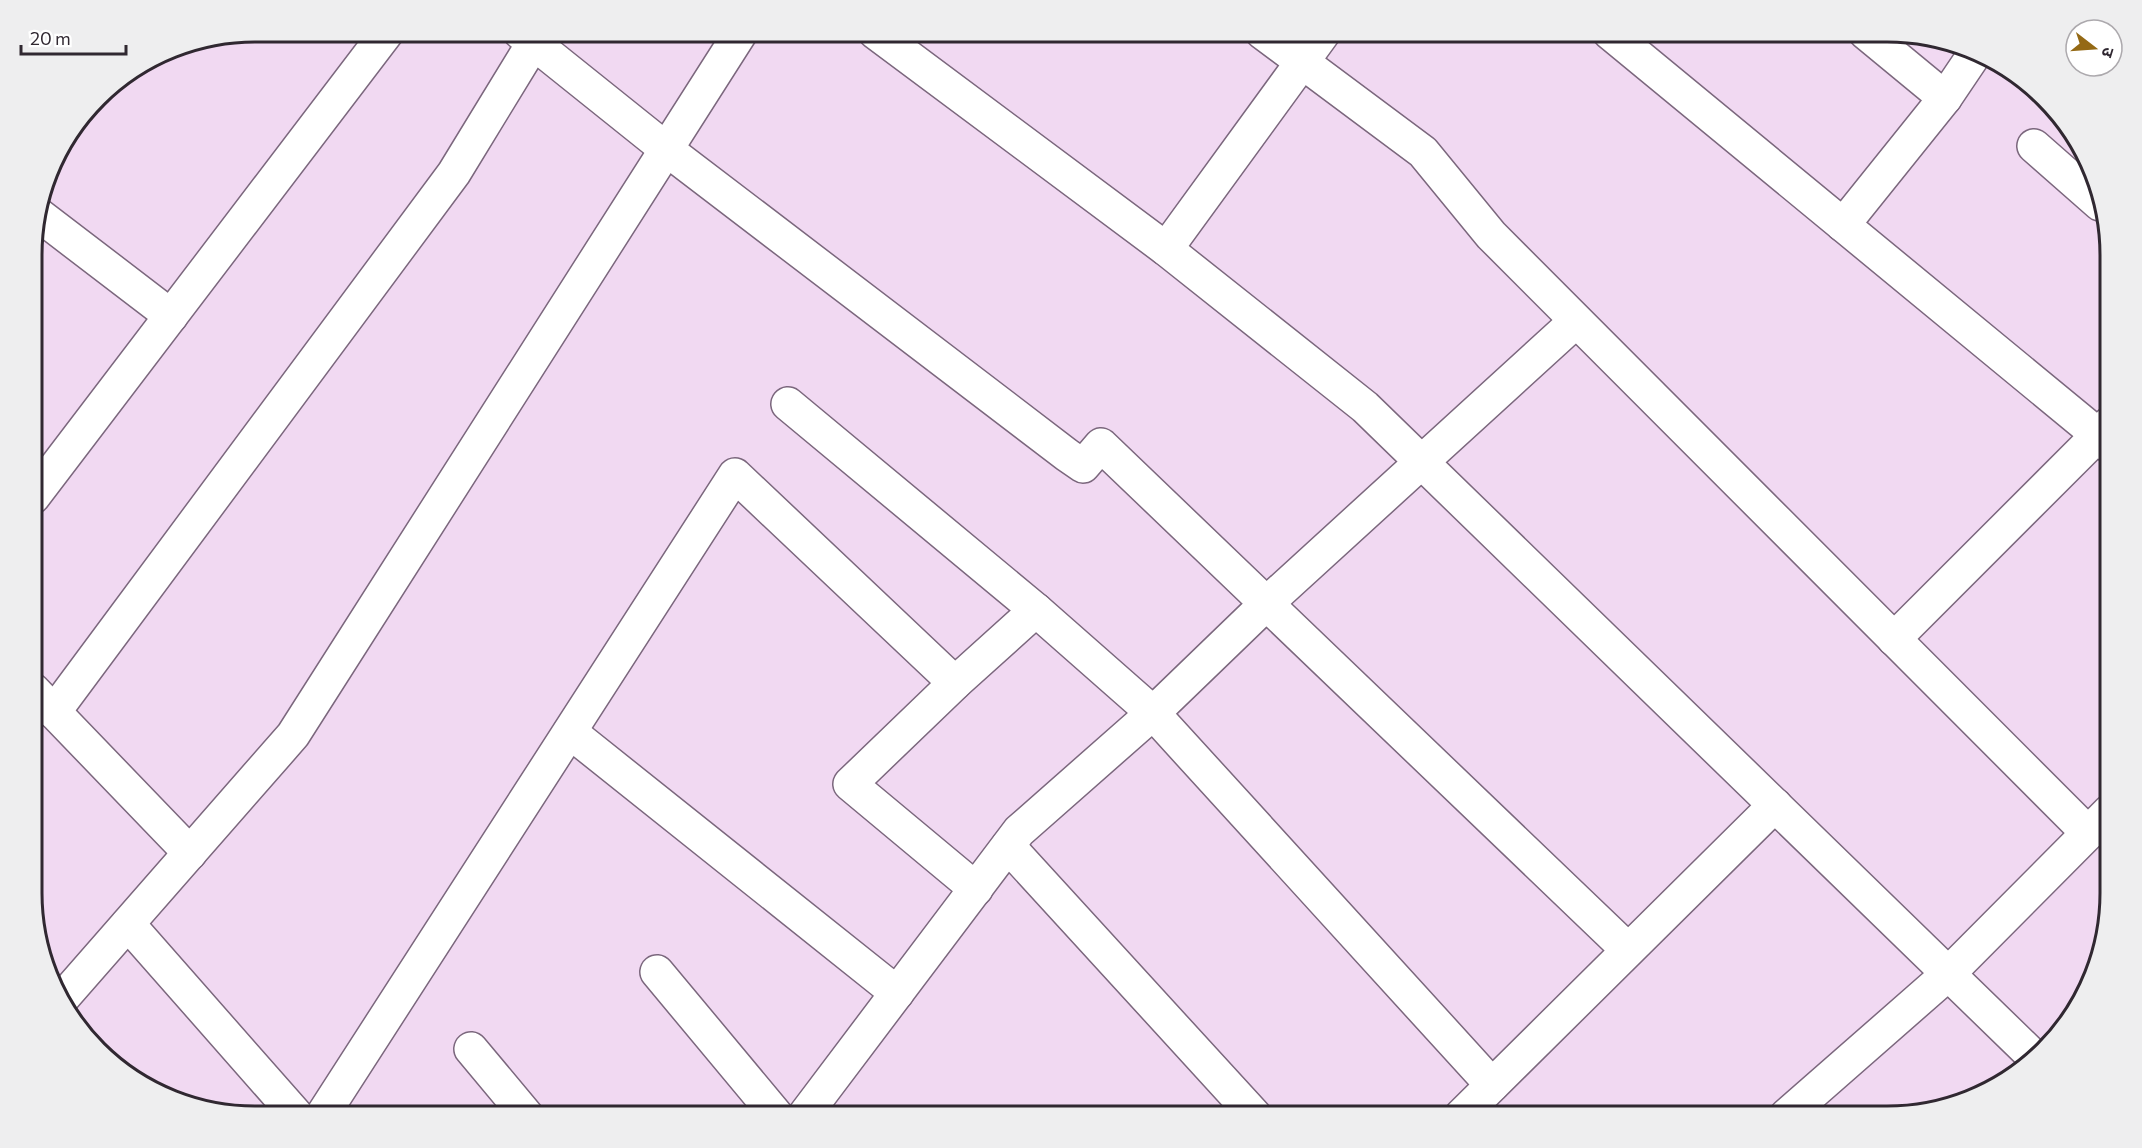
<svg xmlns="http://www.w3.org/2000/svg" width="2142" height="1148" font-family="Commissioner,'Noto Sans Devanagari',sans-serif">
  <rect width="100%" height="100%" fill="#f1d9f2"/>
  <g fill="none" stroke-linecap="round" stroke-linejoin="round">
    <defs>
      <g id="minor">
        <path d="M520,32L666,149L1067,455L1083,466L1101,445L1628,950"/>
        <path d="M875,32L1166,249L1365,407L2035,1058"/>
        <path d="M1262,32L1423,152L1491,235L2088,833"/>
        <path d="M1609,32L2098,435L2109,424"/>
        <path d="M1865,32L1945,98"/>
        <path d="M2034,146L2100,204"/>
        <path d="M39,215L171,316"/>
        <path d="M1843,225L1945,98L1976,52"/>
        <path d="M1166,249L1324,32"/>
        <path d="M788,404L1036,610L1153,713L1492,1085"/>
        <path d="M33,497L387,32"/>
        <path d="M1894,639L2098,435L2109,446"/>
        <path d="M33,690L190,853"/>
        <path d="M54,712L454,173L534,42"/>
        <path d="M570,732L897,993"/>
        <path d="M1008,846L1255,1116"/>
        <path d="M976,889L850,784L955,683L1036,610"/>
        <path d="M128,924L297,1116"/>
        <path d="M657,972L777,1116"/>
        <path d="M61,1000L293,735L741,32"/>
        <path d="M471,1049L527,1116"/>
        <path d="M322,1116L735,475L955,683"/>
        <path d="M804,1116L1019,831L1153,713L1267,603L1576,321"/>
        <path d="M1461,1116L1775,805"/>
        <path d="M1786,1116L1948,974L2110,811"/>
      </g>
    </defs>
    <use href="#minor" stroke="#7b677d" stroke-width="36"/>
    <use href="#minor" stroke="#fff" stroke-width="33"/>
  </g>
  <path d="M0 0H2142V1148H0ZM255 42H1887A213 213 0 0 1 2100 255V893A213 213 0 0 1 1887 1106H255A213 213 0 0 1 42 893V255A213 213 0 0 1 255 42Z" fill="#eeeeef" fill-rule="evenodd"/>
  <path fill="none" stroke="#302831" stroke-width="3" d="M255 42H1887A213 213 0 0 1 2100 255V893A213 213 0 0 1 1887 1106H255A213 213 0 0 1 42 893V255A213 213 0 0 1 255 42Z"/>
  <g transform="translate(2094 48) rotate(107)"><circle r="28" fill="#ffffff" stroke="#aca9ad" stroke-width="1.5"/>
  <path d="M0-4.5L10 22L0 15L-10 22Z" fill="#946915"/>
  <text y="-9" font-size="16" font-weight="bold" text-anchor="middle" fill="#302831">उ</text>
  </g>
  <path d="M21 45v9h105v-9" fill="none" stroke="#302831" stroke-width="3"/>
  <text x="30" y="45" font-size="18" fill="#302831" stroke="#ffffff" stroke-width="4.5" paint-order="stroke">20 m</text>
</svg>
